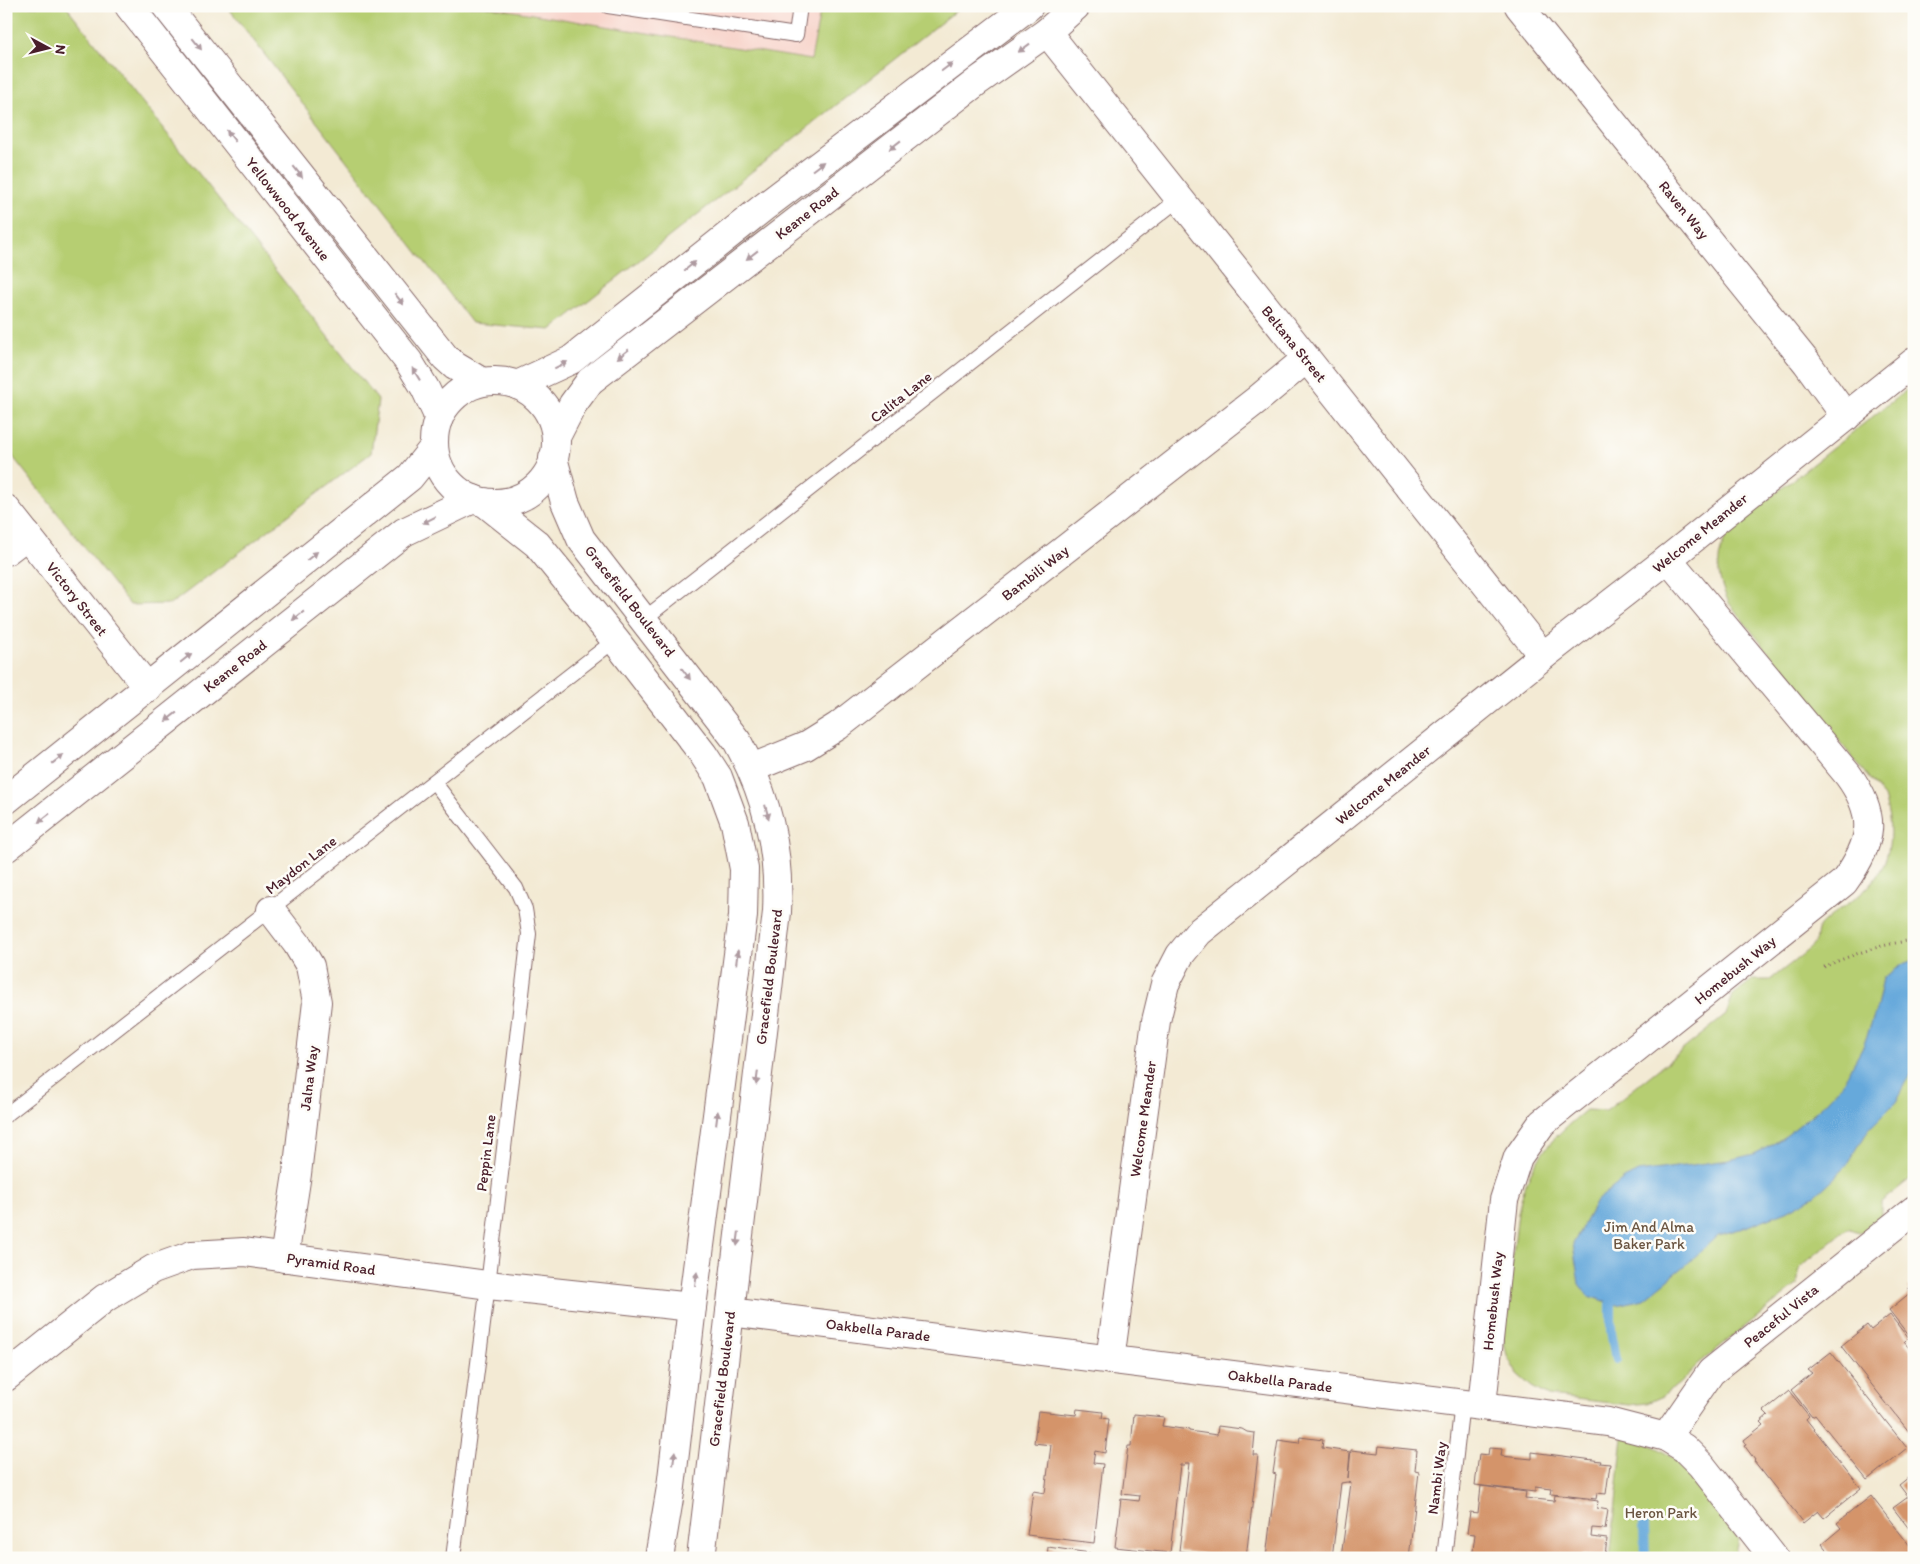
<svg xmlns="http://www.w3.org/2000/svg" width="1920" height="1564" font-family="Itim,sans-serif">
  <rect width="100%" height="100%" fill="#fdfcf7"/>
  <filter id="ink" filterUnits="userSpaceOnUse"><feTurbulence type="fractalNoise" baseFrequency=".02" numOctaves="2"/><feDisplacementMap in="SourceGraphic" scale="10" xChannelSelector="R" yChannelSelector="G"/><feConvolveMatrix kernelMatrix="1 2 1 2 8 2 1 2 1" color-interpolation-filters="sRGB"/></filter>
  <filter id="wash" filterUnits="userSpaceOnUse"><feTurbulence type="fractalNoise" baseFrequency=".0096" numOctaves="4" result="noise"/><feDisplacementMap in="SourceGraphic" scale="20" xChannelSelector="R" yChannelSelector="G"/><feGaussianBlur stdDeviation="1.12" result="paint"/><feColorMatrix in="noise" values="0 0 0 0 0 0 0 0 0 0 0 0 0 0 0 0 0 1.4 0 .05"/><feComposite in="paint" operator="in"/></filter>
  <g filter="url(#wash)">
    <rect width="100%" height="100%" fill="#f3ead4"/>
    <path fill="#f7d1c8" d="M484,6H821L811,60Z"/>
    <g fill="#b6ce72" stroke="#80764e">
      <path d="M6,6H66L378,400L371,453L171,604L130,605L6,448Z"/>
      <path d="M227,6H484L811,60L821,6H962L551,330L472,323Z"/>
      <path d="M1914,384V1176L1881,1202V1216L1862,1233L1848,1228L1800,1267L1797,1285L1697,1365L1680,1383L1663,1396L1647,1403L1630,1405L1548,1396L1532,1387L1517,1374L1507,1356L1503,1337L1518,1213C1528,1163 1548,1141 1586,1110L1606,1111L1726,1015L1733,995L1752,980H1770C1777,974 1811,949 1814,944C1817,938 1815,930 1820,926C1834,911 1854,902 1868,887C1893,861 1894,829 1884,797L1729,603C1715,573 1715,558 1730,529Z"/>
      <path d="M1623,1437L1647,1443L1663,1451L1677,1462L1739,1540L1735,1558H1610Z"/>
    </g>
    <path fill="#66a9db" stroke="#586483" d="M1914,960V1068L1896,1102L1869,1129L1846,1167L1816,1195L1787,1211L1740,1229L1718,1235L1686,1265L1644,1299L1618,1305L1588,1296L1579,1284L1573,1244L1596,1201L1624,1179L1638,1172L1729,1160L1754,1154L1770,1146L1787,1135L1820,1108L1842,1084L1863,1047L1877,1007L1883,978L1905,963Z"/>
    <g fill="none" stroke-linecap="round" stroke-linejoin="round">
      <g stroke="#66a9db" stroke-width="10">
        <path d="M1611,1303V1331L1616,1359"/>
        <path d="M1644,1525L1645,1558"/>
      </g>
    </g>
    <g id="blocks">
      <g fill="#d4946b">
        <path d="M1914,1284V1335L1912,1333L1909,1336L1889,1310L1911,1292L1908,1289Z"/>
        <path d="M1890,1315L1908,1338L1904,1342L1914,1354V1430L1910,1433L1841,1346L1867,1325L1871,1330Z"/>
        <path d="M1831,1352L1907,1448L1867,1480L1815,1415L1812,1417L1791,1390L1812,1373L1808,1370Z"/>
        <path d="M1789,1391L1809,1416L1806,1419L1861,1488L1824,1518L1818,1511L1803,1523L1754,1461L1755,1460L1744,1445L1746,1444L1744,1440L1763,1425L1760,1422L1768,1415L1764,1411Z"/>
        <path d="M1077,1409L1103,1412L1102,1418L1109,1419L1105,1453L1095,1451L1093,1463L1103,1464L1094,1543L1027,1535L1033,1491L1045,1493L1051,1445L1034,1443L1038,1411L1076,1415Z"/>
        <path d="M1134,1414L1164,1417L1162,1426L1189,1430V1431L1217,1435L1218,1426L1242,1429L1247,1432L1255,1433L1253,1455H1258L1246,1558L1179,1551L1189,1463H1185L1184,1465H1180L1170,1553L1115,1547L1121,1499L1139,1501L1140,1496L1122,1494L1128,1446H1131Z"/>
        <path d="M1300,1437L1323,1440L1322,1448L1350,1452L1348,1478L1351,1450L1378,1453L1379,1446L1417,1450L1415,1471L1419,1472L1409,1558H1341L1351,1483L1347,1482L1341,1483L1332,1558H1266L1276,1474L1273,1473L1278,1440L1299,1443Z"/>
        <path d="M1489,1448L1502,1449L1501,1456L1532,1459V1452L1601,1461L1600,1463L1610,1464L1606,1494L1597,1493L1596,1499L1551,1494L1552,1489L1535,1487V1492L1475,1485L1479,1454L1488,1455Z"/>
        <path d="M1914,1473V1535L1893,1508L1908,1497L1899,1485Z"/>
        <path d="M1481,1486L1526,1492L1525,1498L1554,1501L1555,1495L1598,1501L1597,1508L1608,1510L1605,1529L1592,1528L1591,1537L1607,1539L1605,1556L1583,1554V1558H1472L1475,1534L1467,1533L1470,1512L1478,1513Z"/>
        <path d="M1871,1496L1914,1551V1558H1833L1822,1544L1841,1528L1837,1523Z"/>
        <path d="M1048,1547L1090,1553V1556L1094,1558H1047Z"/>
      </g>
    </g>
  </g>
  <g filter="url(#ink)">
    <use href="#blocks" fill-opacity="0" stroke="#856666" stroke-width="1"/>
    <g fill="none" stroke-linecap="round" stroke-linejoin="round">
      <defs>
        <g id="service">
          <path d="M608,6L796,35L800,6"/>
          <path d="M644,619L1179,199"/>
          <path d="M434,782L516,888L525,909L529,934L488,1285L453,1558"/>
          <path d="M6,1115L615,640"/>
          <path d="M1444,1558L1462,1403"/>
        </g>
        <g id="minor">
          <path d="M1519,6L1807,363L1846,417"/>
          <path d="M1047,32L1543,656"/>
          <path d="M517,385L571,360L764,207L1029,6"/>
          <path d="M556,437L573,404L590,381L978,81L1047,32L1076,6"/>
          <path d="M6,509L148,688"/>
          <path d="M6,551L27,535"/>
          <path d="M752,768L806,746L838,726L1258,399L1306,359"/>
          <path d="M6,800L410,477L434,447"/>
          <path d="M6,848L404,532L473,499"/>
          <path d="M271,910L297,944L310,966L317,1002L297,1174L284,1258"/>
          <path d="M730,1312L1608,1422L1666,1437L1684,1448L1701,1465L1774,1558"/>
          <path d="M1110,1360L1156,1021L1165,984L1180,955L1199,932L1543,656L1668,559L1914,362"/>
          <path d="M6,1377L105,1298L153,1269L192,1255L244,1252L488,1285L692,1307"/>
          <path d="M1482,1405L1504,1200L1518,1157L1542,1123L1844,882C1873,842 1878,816 1848,775L1668,559"/>
          <path d="M1666,1437L1711,1372L1914,1210"/>
        </g>
        <g id="tertiary">
          <path d="M129,6L409,362L425,388L439,418"/>
          <path d="M166,6L445,357L455,366L482,382"/>
          <circle cx="495" cy="442" r="61"/>
          <path d="M553,458L565,502L581,539L737,741C767,796 780,849 777,912L701,1558"/>
          <path d="M484,502L537,544L615,640L703,754L718,777L735,823L744,869L743,916L692,1307L671,1487L659,1558"/>
        </g>
      </defs>
      <use href="#service" stroke="#856666" stroke-width="16"/>
      <use href="#minor" stroke="#856666" stroke-width="30"/>
      <use href="#tertiary" stroke="#856666" stroke-width="30"/>
      <path stroke="#856666" stroke-width="3" stroke-dasharray="1 4" stroke-linecap="butt" d="M1824,967C1853,954 1882,944 1914,940"/>
      <use href="#service" stroke="#fff" stroke-width="14"/>
      <use href="#minor" stroke="#fff" stroke-width="28"/>
      <use href="#tertiary" stroke="#fff" stroke-width="28"/>
    </g>
    <defs><path id="oneway-solid" d="M-6-.8H1V-3.2L6.5 0L1 3.2V.8H-6Z" transform="scale(1.25)"/></defs>
    <g fill="#ae9aa0">
      <use href="#oneway-solid" transform="translate(197 44) rotate(52)"/>
      <use href="#oneway-solid" transform="translate(1024 48) rotate(144)"/>
      <use href="#oneway-solid" transform="translate(947 67) rotate(-37)"/>
      <use href="#oneway-solid" transform="translate(231 136) rotate(-128)"/>
      <use href="#oneway-solid" transform="translate(895 145) rotate(142)"/>
      <use href="#oneway-solid" transform="translate(818 166) rotate(-37)"/>
      <use href="#oneway-solid" transform="translate(298 172) rotate(52)"/>
      <use href="#oneway-solid" transform="translate(752 255) rotate(142)"/>
      <use href="#oneway-solid" transform="translate(690 266) rotate(-39)"/>
      <use href="#oneway-solid" transform="translate(399 299) rotate(52)"/>
      <use href="#oneway-solid" transform="translate(623 354) rotate(142)"/>
      <use href="#oneway-solid" transform="translate(561 365) rotate(-27)"/>
      <use href="#oneway-solid" transform="translate(416 374) rotate(-122)"/>
      <use href="#oneway-solid" transform="translate(429 520) rotate(154)"/>
      <use href="#oneway-solid" transform="translate(312 556) rotate(-39)"/>
      <use href="#oneway-solid" transform="translate(298 616) rotate(142)"/>
      <use href="#oneway-solid" transform="translate(186 658) rotate(-39)"/>
      <use href="#oneway-solid" transform="translate(686 674) rotate(53)"/>
      <use href="#oneway-solid" transform="translate(171 717) rotate(142)"/>
      <use href="#oneway-solid" transform="translate(58 759) rotate(-38)"/>
      <use href="#oneway-solid" transform="translate(767 812) rotate(75)"/>
      <use href="#oneway-solid" transform="translate(44 818) rotate(142)"/>
      <use href="#oneway-solid" transform="translate(737 957) rotate(-83)"/>
      <use href="#oneway-solid" transform="translate(757 1078) rotate(97)"/>
      <use href="#oneway-solid" transform="translate(717 1118) rotate(-83)"/>
      <use href="#oneway-solid" transform="translate(738 1239) rotate(97)"/>
      <use href="#oneway-solid" transform="translate(696 1279) rotate(-82)"/>
      <use href="#oneway-solid" transform="translate(674 1458) rotate(-83)"/>
    </g>
  </g>
  <g text-anchor="middle" stroke-width="5" stroke-linejoin="round" paint-order="stroke">
    <g font-size="15" fill="#4a1f2b" stroke="#fdfcf7">
      <text transform="translate(288 209) rotate(52)" y="5">Yellowwood Avenue</text>
      <text transform="translate(1684 210) rotate(51)" y="5">Raven Way</text>
      <text transform="translate(807 213) rotate(-38)" y="5">Keane Road</text>
      <text transform="translate(1294 344) rotate(51)" y="5">Beltana Street</text>
      <text transform="translate(901 397) rotate(-38)" y="5">Calita Lane</text>
      <text transform="translate(1700 533) rotate(-39)" y="5">Welcome Meander</text>
      <text transform="translate(1035 573) rotate(-38)" y="5">Bambili Way</text>
      <text transform="translate(77 599) rotate(52)" y="5">Victory Street</text>
      <text transform="translate(630 601) rotate(52)" y="5">Gracefield Boulevard</text>
      <text transform="translate(235 666) rotate(-38)" y="5">Keane Road</text>
      <text transform="translate(1383 785) rotate(-39)" y="5">Welcome Meander</text>
      <text transform="translate(301 865) rotate(-38)" y="5">Maydon Lane</text>
      <text transform="translate(1735 970) rotate(-39)" y="5">Homebush Way</text>
      <text transform="translate(769 977) rotate(-83)" y="5">Gracefield Boulevard</text>
      <text transform="translate(309 1078) rotate(-83)" y="5">Jalna Way</text>
      <text transform="translate(1143 1119) rotate(-82)" y="5">Welcome Meander</text>
      <text transform="translate(486 1153) rotate(-83)" y="5">Peppin Lane</text>
      <text transform="translate(331 1264) rotate(8)" y="5">Pyramid Road</text>
      <text transform="translate(1493 1301) rotate(-84)" y="5">Homebush Way</text>
      <text transform="translate(1781 1316) rotate(-39)" y="5">Peaceful Vista</text>
      <text transform="translate(878 1330) rotate(7)" y="5">Oakbella Parade</text>
      <text transform="translate(722 1379) rotate(-83)" y="5">Gracefield Boulevard</text>
      <text transform="translate(1280 1381) rotate(7)" y="5">Oakbella Parade</text>
      <text transform="translate(1437 1478) rotate(-83)" y="5">Nambi Way</text>
    </g>
    <g font-size="15" fill="#6a5440" stroke="#fdfcf7">
      <text x="1649" y="1232">Jim And Alma<tspan x="1649" dy="17">Baker Park</tspan></text>
      <text x="1661" y="1518">Heron Park</text>
    </g>
  </g>
  <rect width="1920" height="1564" fill="none" stroke="#fdfcf7" stroke-width="25"/>
  <g transform="translate(48 48) rotate(97)" stroke="#fdfcf7" stroke-width="4" paint-order="stroke">
  <path d="M0-4L9 19L0 12L-9 19Z" fill="#4a1f2b"/>
  <text y="-8" font-size="14" font-weight="bold" text-anchor="middle" fill="#4a1f2b">N</text>
  </g>
</svg>
